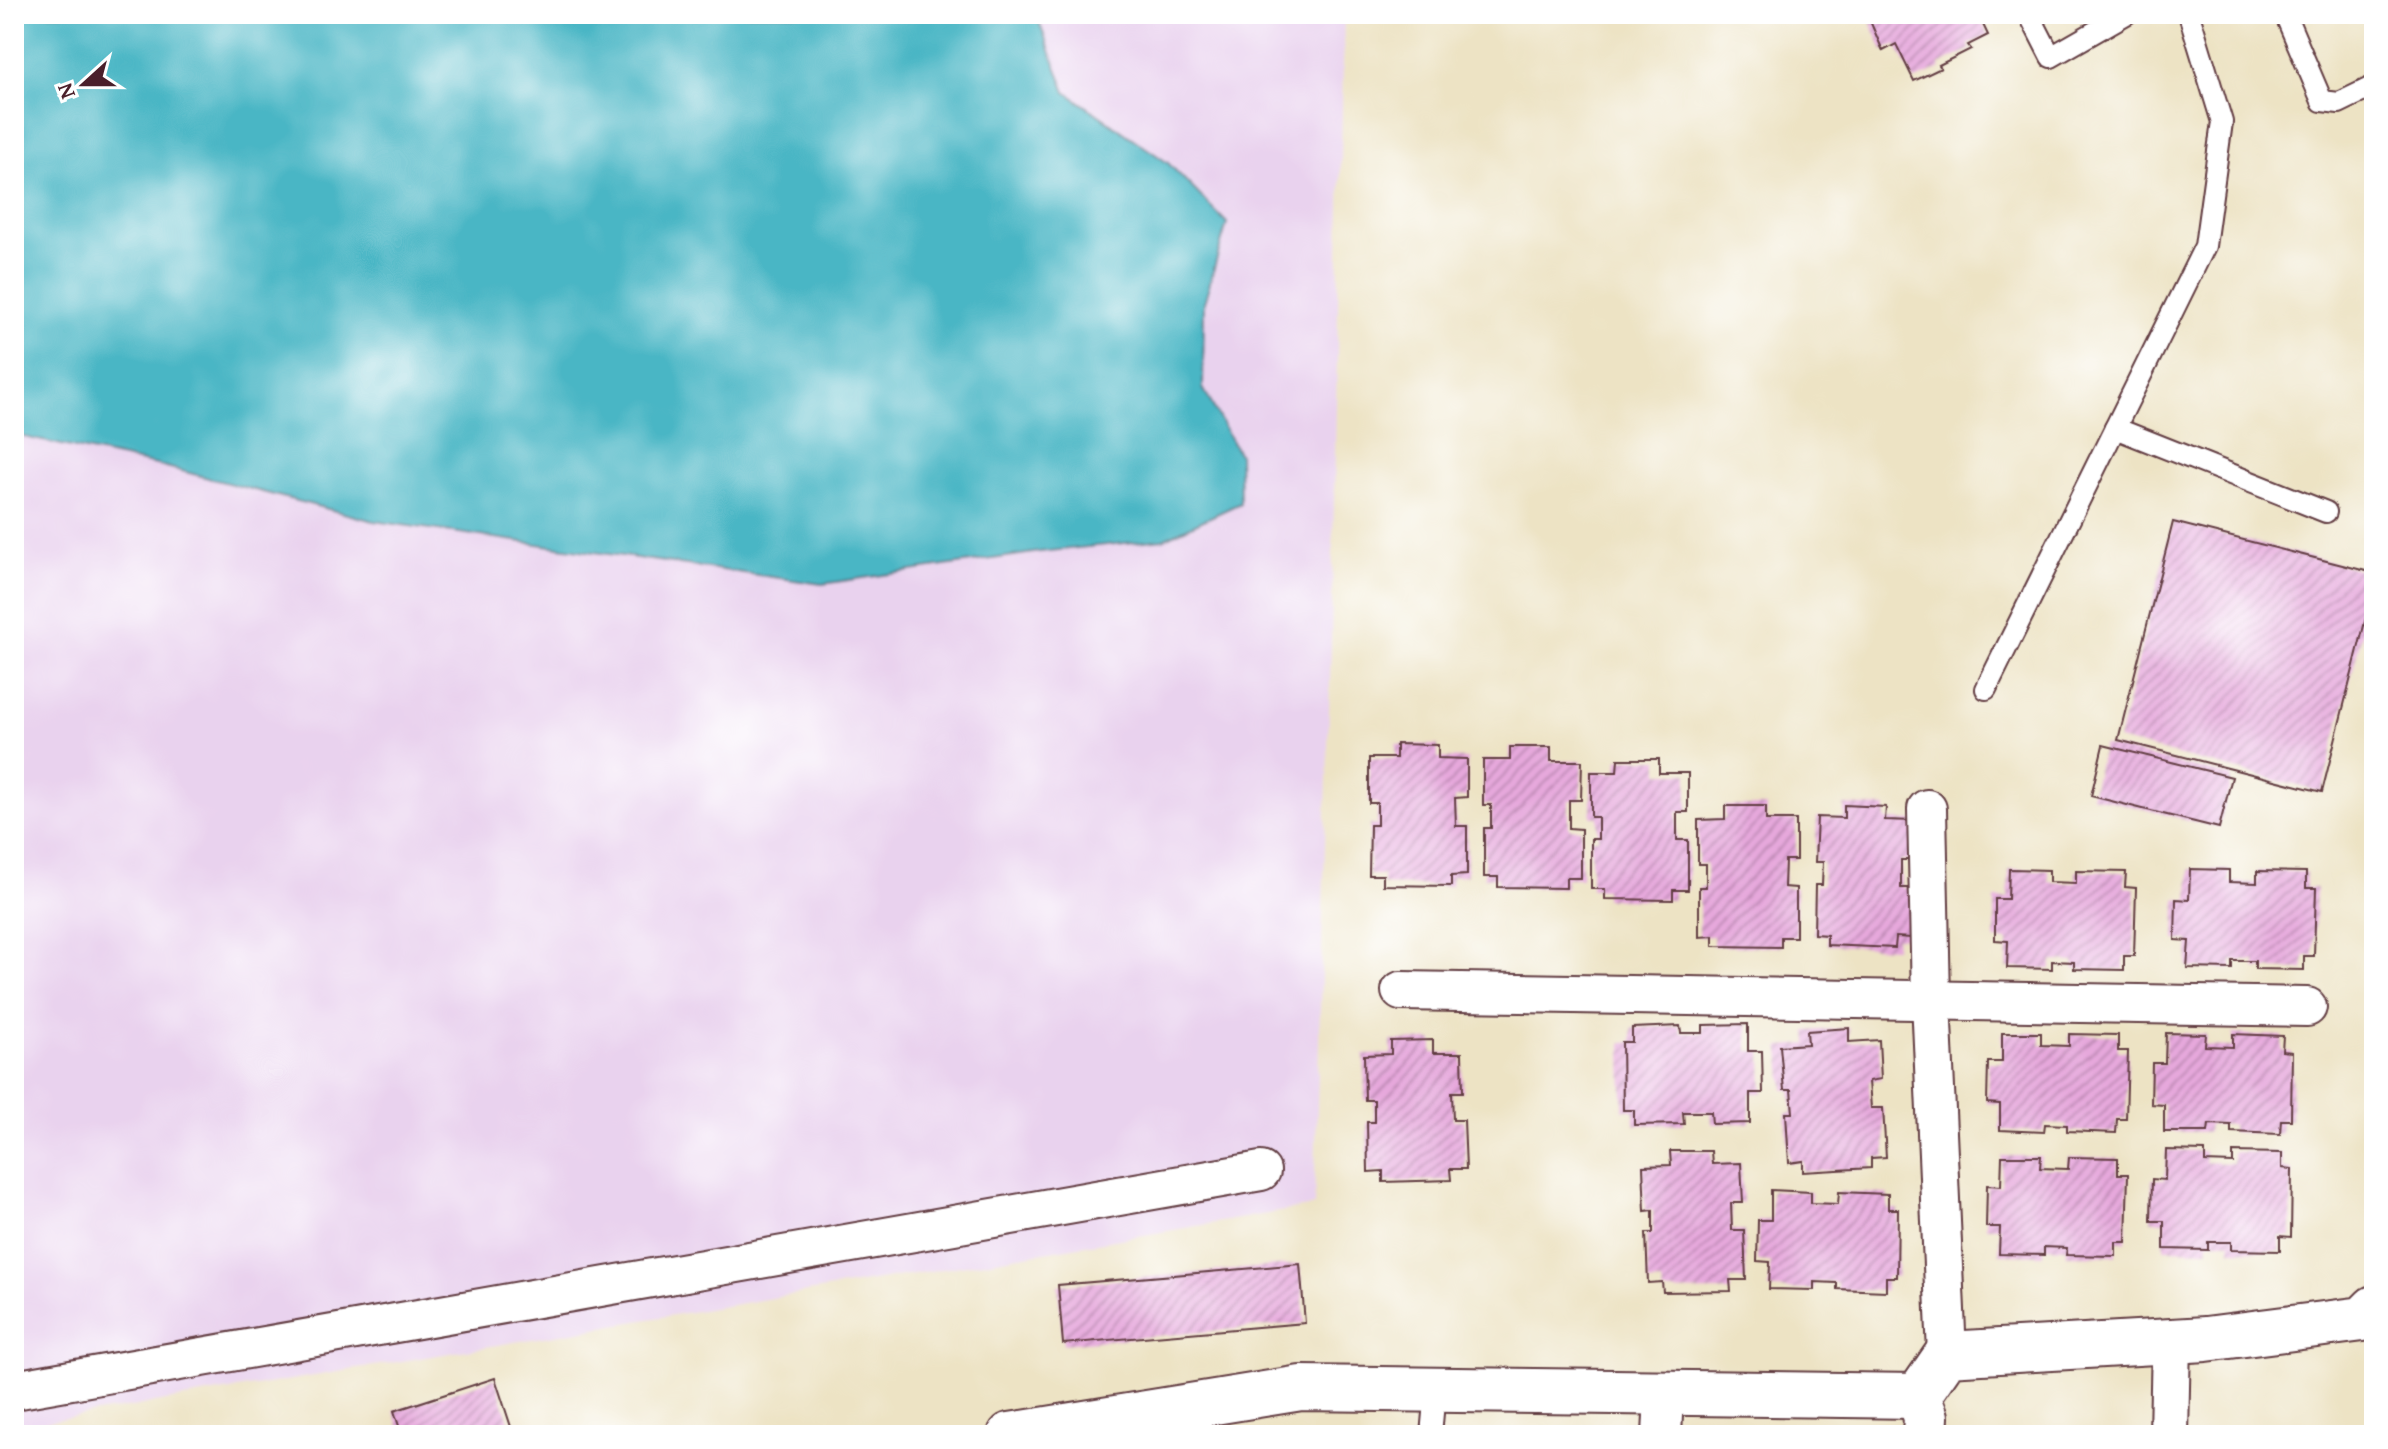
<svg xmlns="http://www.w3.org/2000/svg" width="2388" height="1449" font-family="'Gentium Book Plus',serif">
  <defs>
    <pattern id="building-hatch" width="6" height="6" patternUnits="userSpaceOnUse" patternTransform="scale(2)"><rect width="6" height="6" fill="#e6a8dc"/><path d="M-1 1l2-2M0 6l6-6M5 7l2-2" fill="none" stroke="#bc88b3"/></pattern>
  </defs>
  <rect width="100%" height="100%" fill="#fff"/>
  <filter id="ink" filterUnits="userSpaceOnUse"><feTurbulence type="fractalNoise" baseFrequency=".0125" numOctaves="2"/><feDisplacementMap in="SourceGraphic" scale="16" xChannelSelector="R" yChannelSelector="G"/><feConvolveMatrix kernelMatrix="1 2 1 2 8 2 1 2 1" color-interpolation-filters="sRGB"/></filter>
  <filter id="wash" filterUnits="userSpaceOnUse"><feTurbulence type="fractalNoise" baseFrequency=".006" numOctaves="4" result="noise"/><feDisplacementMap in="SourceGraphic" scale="32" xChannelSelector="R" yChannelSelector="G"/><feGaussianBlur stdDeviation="1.8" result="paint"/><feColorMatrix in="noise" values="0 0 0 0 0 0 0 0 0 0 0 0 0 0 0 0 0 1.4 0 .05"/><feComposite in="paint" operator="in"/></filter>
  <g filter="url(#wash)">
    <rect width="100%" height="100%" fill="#ede3c4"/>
    <path fill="#e9d2ee" d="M14,14H1344L1331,646L1314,1206L14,1427Z"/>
    <path fill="#49b6c5" stroke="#4a6a78" stroke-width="2" d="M14,14H1039L1038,19L1066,92L1168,163L1227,223L1204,303L1203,388L1239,455L1240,503L1163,539L1040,552L822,584L374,521L166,467L14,435Z"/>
    <g id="blocks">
      <g fill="url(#building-hatch)">
        <path d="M1878,14H1978L1988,35L1968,45L1971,49L1939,65L1941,68L1914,81L1896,44L1883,51L1870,21L1879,17Z"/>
        <path d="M2173,522L2374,573V586L2322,792L2118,740Z"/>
        <path d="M1396,744L1438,745V758L1467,759V797L1455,798L1456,826H1467V875L1451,876V886L1383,885V875H1369L1370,825H1377V803H1369V758H1396Z"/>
        <path d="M2103,745L2232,777L2219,828L2091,796Z"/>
        <path d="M1510,747H1551V761H1582L1581,800H1569V828L1581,829V878H1566V888L1498,887V877H1484V828H1491V805H1483V760H1510Z"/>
        <path d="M1618,759H1659V773H1688V812H1677V840H1688V890H1673V900L1605,899V889H1591V839H1598V817H1591V772H1617Z"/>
        <path d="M1844,805L1886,807L1885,820L1914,821L1913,860H1901V888H1912L1911,938L1896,937L1895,948L1827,945V935L1814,934L1815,885H1822L1823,862H1815L1817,817L1844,818Z"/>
        <path d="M1725,806H1766V820H1796V860H1785L1784,887L1796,888V937H1781V947L1713,946V936L1699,937V887H1706V864H1698V820L1725,819Z"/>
        <path d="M2009,869L2049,870V882L2076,883V871L2126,872L2125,887L2136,888L2134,956H2124V970L2074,969V962L2052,961V969L2007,968L2008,941L1995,940V899H2008Z"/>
        <path d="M2190,869L2229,870V882L2257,883V871L2306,872V888H2316L2314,956H2304V970L2255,969V961H2232V969L2187,968L2189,941L2175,940L2176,899L2189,900Z"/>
        <path d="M1748,1024V1051H1762L1763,1093H1750V1123L1712,1124L1711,1112H1683L1684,1124L1634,1125V1110H1623L1622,1042H1632V1028L1680,1026L1681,1033H1703V1025Z"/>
        <path d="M1849,1028V1042L1879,1040L1881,1079L1869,1081L1871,1108H1883L1886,1157L1871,1158V1168L1803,1172V1161L1789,1163L1786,1113H1793L1791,1090H1784L1780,1046L1808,1044L1807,1031Z"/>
        <path d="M2002,1033H2041V1045L2069,1046V1034L2118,1035V1051H2128L2126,1119H2117L2116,1133L2067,1131V1125L2045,1124L2044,1132L2000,1130V1104L1987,1103L1988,1062H2002Z"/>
        <path d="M2166,1033L2206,1034L2205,1046L2233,1047V1034L2283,1036L2282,1051L2292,1052L2291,1120H2281L2280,1134L2231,1132V1125L2209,1124L2208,1132H2164V1105L2151,1104L2152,1063H2165Z"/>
        <path d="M1433,1040V1053H1462L1463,1092H1452L1453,1120H1464L1466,1169H1450L1451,1180L1383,1182V1171L1368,1172L1367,1122H1374V1100H1365L1364,1055L1391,1054V1041Z"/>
        <path d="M2166,1150L2205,1151V1162L2233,1163V1152L2282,1153V1168L2292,1169L2291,1237L2280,1236V1251L2231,1250V1242H2208V1250L2164,1249V1221H2151L2152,1179L2165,1180Z"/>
        <path d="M1670,1151H1711L1712,1164L1741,1163L1743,1203H1731L1732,1230H1744L1746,1280H1730L1731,1291L1663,1292L1662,1282L1648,1283L1646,1233H1653V1210L1645,1211L1643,1166L1671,1165Z"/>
        <path d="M2002,1156H2041L2040,1168L2068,1169L2069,1157L2118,1158V1174H2128L2126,1242H2116V1256L2066,1255L2067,1248L2044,1247V1255L1999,1254L2000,1227H1986L1987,1185L2001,1186Z"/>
        <path d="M1771,1190L1811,1192V1203L1838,1204L1839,1192L1888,1194V1209H1898L1897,1277H1886V1291L1837,1289V1283L1814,1282V1290L1769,1289L1770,1262L1757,1261L1758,1220H1771Z"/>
        <path d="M1300,1264L1305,1323L1063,1344L1058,1285Z"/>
        <path d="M495,1378L512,1430L498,1435H402L394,1411Z"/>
      </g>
    </g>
  </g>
  <g filter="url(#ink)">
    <use href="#blocks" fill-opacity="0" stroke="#623c42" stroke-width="2"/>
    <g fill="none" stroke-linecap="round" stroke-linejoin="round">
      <defs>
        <g id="service">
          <path d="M2029,14L2051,57L2126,14"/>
          <path d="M2285,14L2322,101L2339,103L2374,86"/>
          <path d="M2115,428L2326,512"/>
          <path d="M1986,689L2205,246L2222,122L2189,14"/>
          <path d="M1431,1435L1435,1391"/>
        </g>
        <g id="minor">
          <path d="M1927,809L1931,1000L1947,1354"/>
          <path d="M1401,991L2307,1007"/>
          <path d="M14,1390L1261,1171"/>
          <path d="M1662,1435L1664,1395"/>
          <path d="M2169,1435L2171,1341"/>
        </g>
        <g id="tertiary">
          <path d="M1010,1435L1301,1388L1918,1396"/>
          <path d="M1925,1435L1926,1417L1918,1396L1947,1354L2206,1339L2363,1319L2374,1308"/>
        </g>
      </defs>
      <use href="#service" stroke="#623c42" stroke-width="24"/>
      <use href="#minor" stroke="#623c42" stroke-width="42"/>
      <use href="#tertiary" stroke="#623c42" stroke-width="48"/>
      <use href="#service" stroke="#fff" stroke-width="20"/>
      <use href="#minor" stroke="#fff" stroke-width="38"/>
      <use href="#tertiary" stroke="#fff" stroke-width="44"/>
    </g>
  </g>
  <rect width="2388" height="1449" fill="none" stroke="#fff" stroke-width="48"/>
  <g transform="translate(84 84) rotate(249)" stroke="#ffffff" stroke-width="6" paint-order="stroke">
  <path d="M0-6L14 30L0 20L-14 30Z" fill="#4a1f2b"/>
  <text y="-12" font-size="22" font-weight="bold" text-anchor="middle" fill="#4a1f2b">N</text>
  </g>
</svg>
